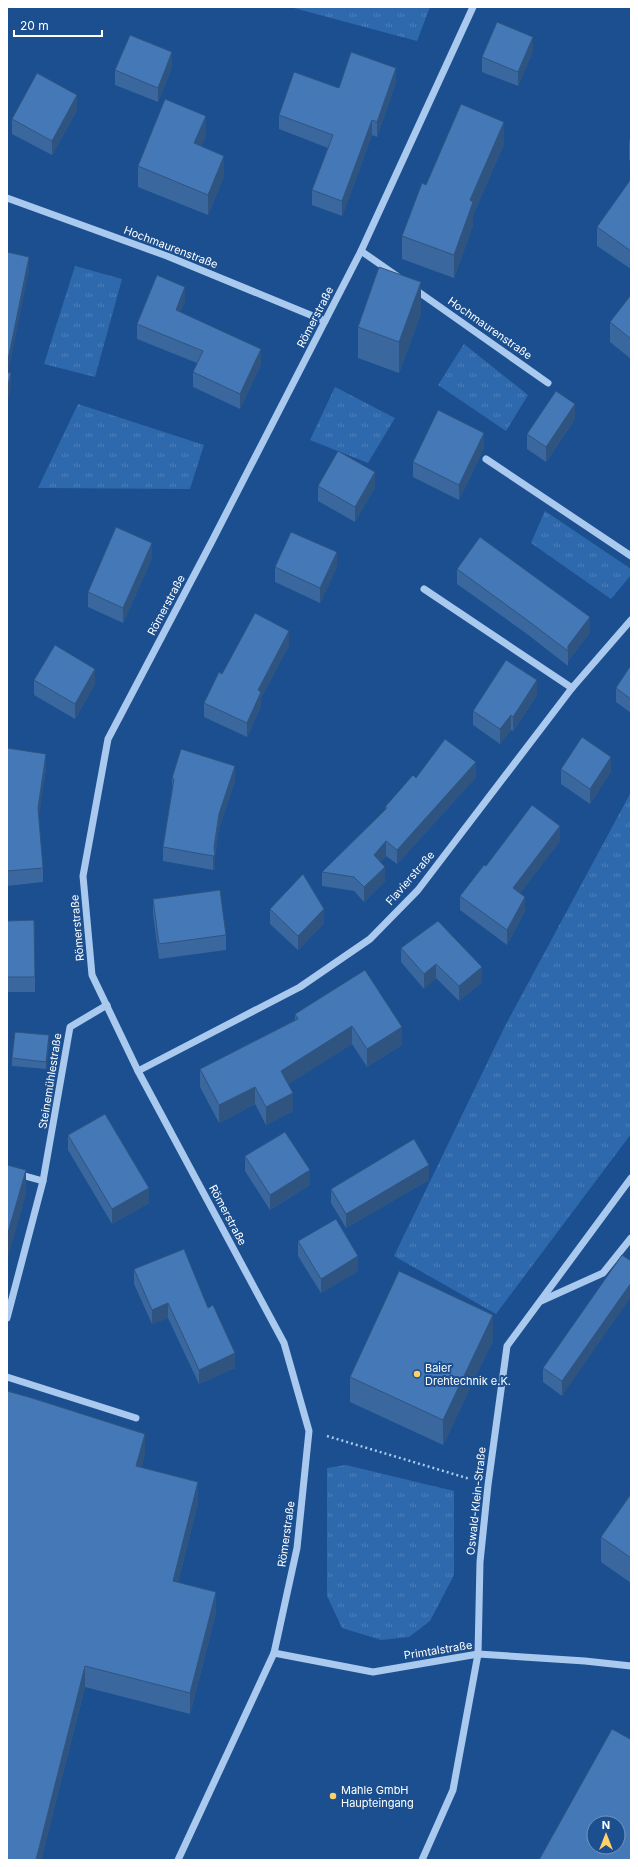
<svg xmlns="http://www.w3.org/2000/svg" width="638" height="1867" font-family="Inter,sans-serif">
  <defs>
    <pattern id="grass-tufts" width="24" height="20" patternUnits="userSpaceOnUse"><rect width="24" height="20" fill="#2e69ad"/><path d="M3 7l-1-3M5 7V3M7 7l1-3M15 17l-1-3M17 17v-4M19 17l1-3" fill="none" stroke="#4d80b9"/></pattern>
  </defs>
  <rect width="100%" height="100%" fill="#1b4f8f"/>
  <g fill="url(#grass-tufts)">
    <path d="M290,7H430L417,41Z"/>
    <path d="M75,266L122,279L95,377L44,364Z"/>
    <path d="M464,344L528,395L506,431L438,385Z"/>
    <path d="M335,387L395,418L368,463L310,440Z"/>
    <path d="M78,404L204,445L190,489L38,488Z"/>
    <path d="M545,511L631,569V575L611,599L531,543Z"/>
    <path d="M631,792V1134L496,1314L394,1256L505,1026Z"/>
    <path d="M346,1465L454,1491V1575L430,1621L409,1637L381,1640L342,1628L327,1596V1468Z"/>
  </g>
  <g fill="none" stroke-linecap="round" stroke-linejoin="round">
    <path stroke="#a9c9ee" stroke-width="2.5" stroke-dasharray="2 3" stroke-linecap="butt" d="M327,1436L470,1479"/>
    <g stroke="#a9c9ee" stroke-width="7">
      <path d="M7,198L167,256L325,321"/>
      <path d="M361,251L397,276"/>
      <path d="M413,288L548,383"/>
      <path d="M486,459L631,556"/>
      <path d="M424,589L572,688"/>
      <path d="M138,1071L300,987L370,939L418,890L572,688L631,620"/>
      <path d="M7,1171L43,1181"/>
      <path d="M541,1301L603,1273L631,1238"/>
      <path d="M7,1318L43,1181L70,1027L107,1005"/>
      <path d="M7,1377L136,1418"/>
      <path d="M274,1653L373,1672L478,1654L585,1661L631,1666"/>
      <path d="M178,1860L274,1653L297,1548L309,1431L284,1343L138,1071L92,975L83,876L108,739L211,543L361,251L473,7"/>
      <path d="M422,1860L453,1790L478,1654L480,1562L488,1485L507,1346L631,1178"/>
    </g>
  </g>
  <g fill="#3a679d">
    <path d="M533,51L518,86L482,72V57Z"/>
    <path d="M172,67L158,102L115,85V70Z"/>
    <path d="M396,82L377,137L372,135L342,216L312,205V190L328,148L279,129V115L339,88Z"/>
    <path d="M77,110L52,155L12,134V119Z"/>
    <path d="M206,136L201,146L224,176L208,215L138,187V166Z"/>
    <path d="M631,138V162L629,160V141Z"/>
    <path d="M504,144L473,215V225L454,278L402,259V236L426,185Z"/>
    <path d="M631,179V269L597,246V227Z"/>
    <path d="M631,295V359L610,342V322Z"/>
    <path d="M185,301L180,312L261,364L240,409L193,387V372L197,363L137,339V324Z"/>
    <path d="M421,313L399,373L358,358V327Z"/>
    <path d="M575,419L546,462L527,449V434Z"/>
    <path d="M484,448L459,500L413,477V462Z"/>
    <path d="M318,486L375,487L355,522L318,501Z"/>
    <path d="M152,558L123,623L88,607V592Z"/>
    <path d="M275,567H337L320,603L275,582Z"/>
    <path d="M457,569L590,632L568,661V666L527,634L457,584Z"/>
    <path d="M289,645L261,698V706L247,737L204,717V703L222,674Z"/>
    <path d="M631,665V713L616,702V688Z"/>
    <path d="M34,680L95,684L75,719L34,695Z"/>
    <path d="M537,695L513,731L511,730L500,744L473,725V711Z"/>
    <path d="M7,748L46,769L38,817L43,868V882L7,886Z"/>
    <path d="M561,769L611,771L590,804L561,784Z"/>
    <path d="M476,777L397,864L386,856L380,862L385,881L364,902L354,891L322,886V872L385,810V807L416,778Z"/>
    <path d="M172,778L235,781L219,828L215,855V870H213L163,861V847L172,789Z"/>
    <path d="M560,841L520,893L525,911L507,945L460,910V896L486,866Z"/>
    <path d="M153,899L226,935V950L159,959L153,914Z"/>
    <path d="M270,909L324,923L298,950L270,924Z"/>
    <path d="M7,921L35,977V992H7Z"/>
    <path d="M401,948L482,982L459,1001L436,978L424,989L401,962Z"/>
    <path d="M365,970L402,1045L367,1067L352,1044L288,1084L293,1111L266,1125L255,1104L219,1123L200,1087V1069L295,1020V1014Z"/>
    <path d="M49,1043L46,1069L12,1066V1058Z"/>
    <path d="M68,1135L149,1203L112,1224L68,1150Z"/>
    <path d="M245,1156L310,1185L270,1210L245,1171Z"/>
    <path d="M429,1180L346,1228L331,1203V1189Z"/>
    <path d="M298,1241L358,1271L321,1293L298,1256Z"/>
    <path d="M631,1261L562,1396L543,1382V1368Z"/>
    <path d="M134,1269L208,1308L235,1368L199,1384L168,1318L152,1324L134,1284Z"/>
    <path d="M493,1340L443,1445L350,1402V1377Z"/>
    <path d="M145,1455L141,1468L198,1503L178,1582L216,1613L190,1714L85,1687L41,1860H7Z"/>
    <path d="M631,1494V1583L601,1562V1537Z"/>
  </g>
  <g fill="#305480">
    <path d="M533,37V51L518,86V72Z"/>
    <path d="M172,52V67L158,102V88Z"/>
    <path d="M396,68V82L377,137V122Z"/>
    <path d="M77,95V110L52,155V141Z"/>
    <path d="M206,116V136L194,164V143Z"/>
    <path d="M372,120V135L342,216V201Z"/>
    <path d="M504,122V144L473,215V225L454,278V255L470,200Z"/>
    <path d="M224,156V176L208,215V195Z"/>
    <path d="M29,257V271L7,379V365Z"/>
    <path d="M421,282V313L399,373V342Z"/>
    <path d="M185,287V301L176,325V310Z"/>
    <path d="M261,349V364L240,409V394Z"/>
    <path d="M11,373V388L7,403V389Z"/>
    <path d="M575,404V419L546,462V447Z"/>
    <path d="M484,433V448L459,500V485Z"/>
    <path d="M375,472V487L355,522V507Z"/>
    <path d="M152,543V558L123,623V608Z"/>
    <path d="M337,552V567L320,603V588Z"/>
    <path d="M590,617V632L568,661V646Z"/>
    <path d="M289,631V645L261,698V706L247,737V723L258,690Z"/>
    <path d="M95,669V684L75,719V704Z"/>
    <path d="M537,680V695L513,731V717Z"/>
    <path d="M511,715V730L500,744V729Z"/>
    <path d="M46,754V769L38,823V808Z"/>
    <path d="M611,757V771L590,804V789Z"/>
    <path d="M476,762V777L397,864V850Z"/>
    <path d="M235,766V781L219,828L215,855V870H213V856L219,814Z"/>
    <path d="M560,826V841L513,903V888Z"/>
    <path d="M386,841V856L374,869V855Z"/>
    <path d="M385,867V881L364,902V887Z"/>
    <path d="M525,897V911L507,945V930Z"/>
    <path d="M324,909V923L298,950V936Z"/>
    <path d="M436,964V978L424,989V974Z"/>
    <path d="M482,967V982L459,1001V986Z"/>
    <path d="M352,1026V1044L281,1089V1071Z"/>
    <path d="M402,1027V1045L367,1067V1049Z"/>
    <path d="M49,1035V1043L46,1069V1062Z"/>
    <path d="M255,1087V1104L219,1123V1105Z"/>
    <path d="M293,1093V1111L266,1125V1107Z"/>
    <path d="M429,1165V1180L346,1228V1214Z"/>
    <path d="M26,1170V1195L7,1261V1236Z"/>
    <path d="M310,1170V1185L270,1210V1195Z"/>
    <path d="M149,1188V1203L112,1224V1209Z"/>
    <path d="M358,1256V1271L321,1293V1279Z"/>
    <path d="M631,1283V1297L562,1396V1381Z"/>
    <path d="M168,1303V1318L152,1324V1310Z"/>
    <path d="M493,1315V1340L443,1445V1420Z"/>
    <path d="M235,1353V1368L199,1384V1370Z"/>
    <path d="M145,1434V1455L136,1487V1466Z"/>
    <path d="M198,1482V1503L173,1602V1581Z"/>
    <path d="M216,1592V1613L190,1714V1693Z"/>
    <path d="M85,1666V1687L41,1860H36Z"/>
  </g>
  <g fill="#4478b7" stroke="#305480" fill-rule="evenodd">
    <path d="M497,22L533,37L518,72L482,57Z"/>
    <path d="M130,35L172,52L158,88L115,70Z"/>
    <path d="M351,52L396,68L377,122L372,120L342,201L312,190L333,135L279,115L294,72L339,88Z"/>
    <path d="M37,73L77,95L52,141L12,119Z"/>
    <path d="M165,99L206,116L194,143L224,156L208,195L138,166Z"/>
    <path d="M461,104L504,122L470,200L473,202L454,255L402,236L422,183L426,185Z"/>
    <path d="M631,138V143L629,141Z"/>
    <path d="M631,179V251L597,227Z"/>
    <path d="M7,252L29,257L7,365Z"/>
    <path d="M379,267L421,282L399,342L358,327Z"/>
    <path d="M157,275L185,287L176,310L261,349L240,394L193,372L203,351L137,324Z"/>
    <path d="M631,295V339L610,322Z"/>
    <path d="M7,372L11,373L7,389Z"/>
    <path d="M556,391L575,404L546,447L527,434Z"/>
    <path d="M438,410L484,433L459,485L413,462Z"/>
    <path d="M338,451L375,472L355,507L318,486Z"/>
    <path d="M116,527L152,543L123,608L88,592Z"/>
    <path d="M291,532L337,552L320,588L275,567Z"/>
    <path d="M480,537L590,617L568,646V651L527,620L457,569Z"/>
    <path d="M255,613L289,631L258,690L261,692L247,723L204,703L219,672L222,674Z"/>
    <path d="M55,645L95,669L75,704L34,680Z"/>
    <path d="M506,660L537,680L513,717L511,715L500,729L473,711Z"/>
    <path d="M631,665V699L616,688Z"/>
    <path d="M582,737L611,757L590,789L561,769Z"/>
    <path d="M445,739L476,762L397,850L386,841L374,855L385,867L364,887L354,877L322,872L387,808L385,807L413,775L416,778Z"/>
    <path d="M7,748L46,754L38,808L43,868L7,871Z"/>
    <path d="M181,749L235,766L219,814L214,847L215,855L213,856L163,847L174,779L172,778Z"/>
    <path d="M532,805L560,826L513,888L525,897L507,930L460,896L484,865L486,866Z"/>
    <path d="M303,874L324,909L298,936L270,909Z"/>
    <path d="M220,890L226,935L159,944L153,899Z"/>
    <path d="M34,920L35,977H7V921Z"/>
    <path d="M438,921L482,967L459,986L436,964L424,974L401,948Z"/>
    <path d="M365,970L402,1027L367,1049L352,1026L281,1071L293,1093L266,1107L255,1087L219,1105L200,1069L298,1019L295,1014Z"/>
    <path d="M15,1032L49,1035L46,1062L12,1058Z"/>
    <path d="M105,1114L149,1188L112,1209L68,1135Z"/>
    <path d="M285,1132L310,1170L270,1195L245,1156Z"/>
    <path d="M414,1139L429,1165L346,1214L331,1189Z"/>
    <path d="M7,1165L26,1170L7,1236Z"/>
    <path d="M336,1219L358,1256L321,1279L298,1241Z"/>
    <path d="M184,1249L208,1308L213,1305L235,1353L199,1370L168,1303L152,1310L134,1269Z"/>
    <path d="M622,1255L631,1261V1283L562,1381L543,1368Z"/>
    <path d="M399,1271L493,1315L443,1420L350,1377Z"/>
    <path d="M7,1391L32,1398L145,1434L136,1466L198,1482L173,1581L216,1592L190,1693L85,1666L36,1860H7Z"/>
    <path d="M631,1494V1558L601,1537Z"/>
    <path d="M612,1729L630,1739L631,1737V1860H539ZM594,1823H618V1847H594Z"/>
  </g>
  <g fill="#ffd166" stroke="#1b4f8f" stroke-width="1.5">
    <circle cx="417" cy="1374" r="4"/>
    <circle cx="333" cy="1796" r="4"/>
  </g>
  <g text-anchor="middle" stroke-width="4" stroke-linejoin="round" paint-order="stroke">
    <g font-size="11" fill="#fff" stroke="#1b4f8f">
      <text transform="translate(171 247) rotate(21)" y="4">Hochmaurenstraße</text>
      <text transform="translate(315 317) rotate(-63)" y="4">Römerstraße</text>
      <text transform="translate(490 328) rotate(35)" y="4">Hochmaurenstraße</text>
      <text transform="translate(166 605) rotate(-62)" y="4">Römerstraße</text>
      <text transform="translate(410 878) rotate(-49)" y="4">Flavierstraße</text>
      <text transform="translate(77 928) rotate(-95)" y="4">Römerstraße</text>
      <text transform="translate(50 1081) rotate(-81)" y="4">Steinemühlestraße</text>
      <text transform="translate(228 1215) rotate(62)" y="4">Römerstraße</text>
      <text transform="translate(476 1501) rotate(-84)" y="4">Oswald-Klein-Straße</text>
      <text transform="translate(286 1534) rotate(-82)" y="4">Römerstraße</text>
      <text transform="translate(438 1650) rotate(-9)" y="4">Primtalstraße</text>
    </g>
    <g font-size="11" fill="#fff" stroke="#1b4f8f" text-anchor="start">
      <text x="425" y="1372">Baier<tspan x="425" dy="13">Drehtechnik e.K.</tspan></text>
      <text x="341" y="1794">Mahle GmbH<tspan x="341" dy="13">Haupteingang</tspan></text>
    </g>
  </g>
  <rect width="638" height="1867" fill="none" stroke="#ffffff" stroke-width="16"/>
  <g transform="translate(606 1835)"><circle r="19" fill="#1b4f8f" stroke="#7695bc"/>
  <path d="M0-3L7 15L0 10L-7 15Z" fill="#ffd166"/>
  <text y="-6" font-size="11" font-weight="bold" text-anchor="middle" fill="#ffffff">N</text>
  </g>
  <path d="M14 30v6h88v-6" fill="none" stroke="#ffffff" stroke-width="2"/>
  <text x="20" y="30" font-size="12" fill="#ffffff" stroke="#1b4f8f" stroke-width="3" paint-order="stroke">20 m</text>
</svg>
